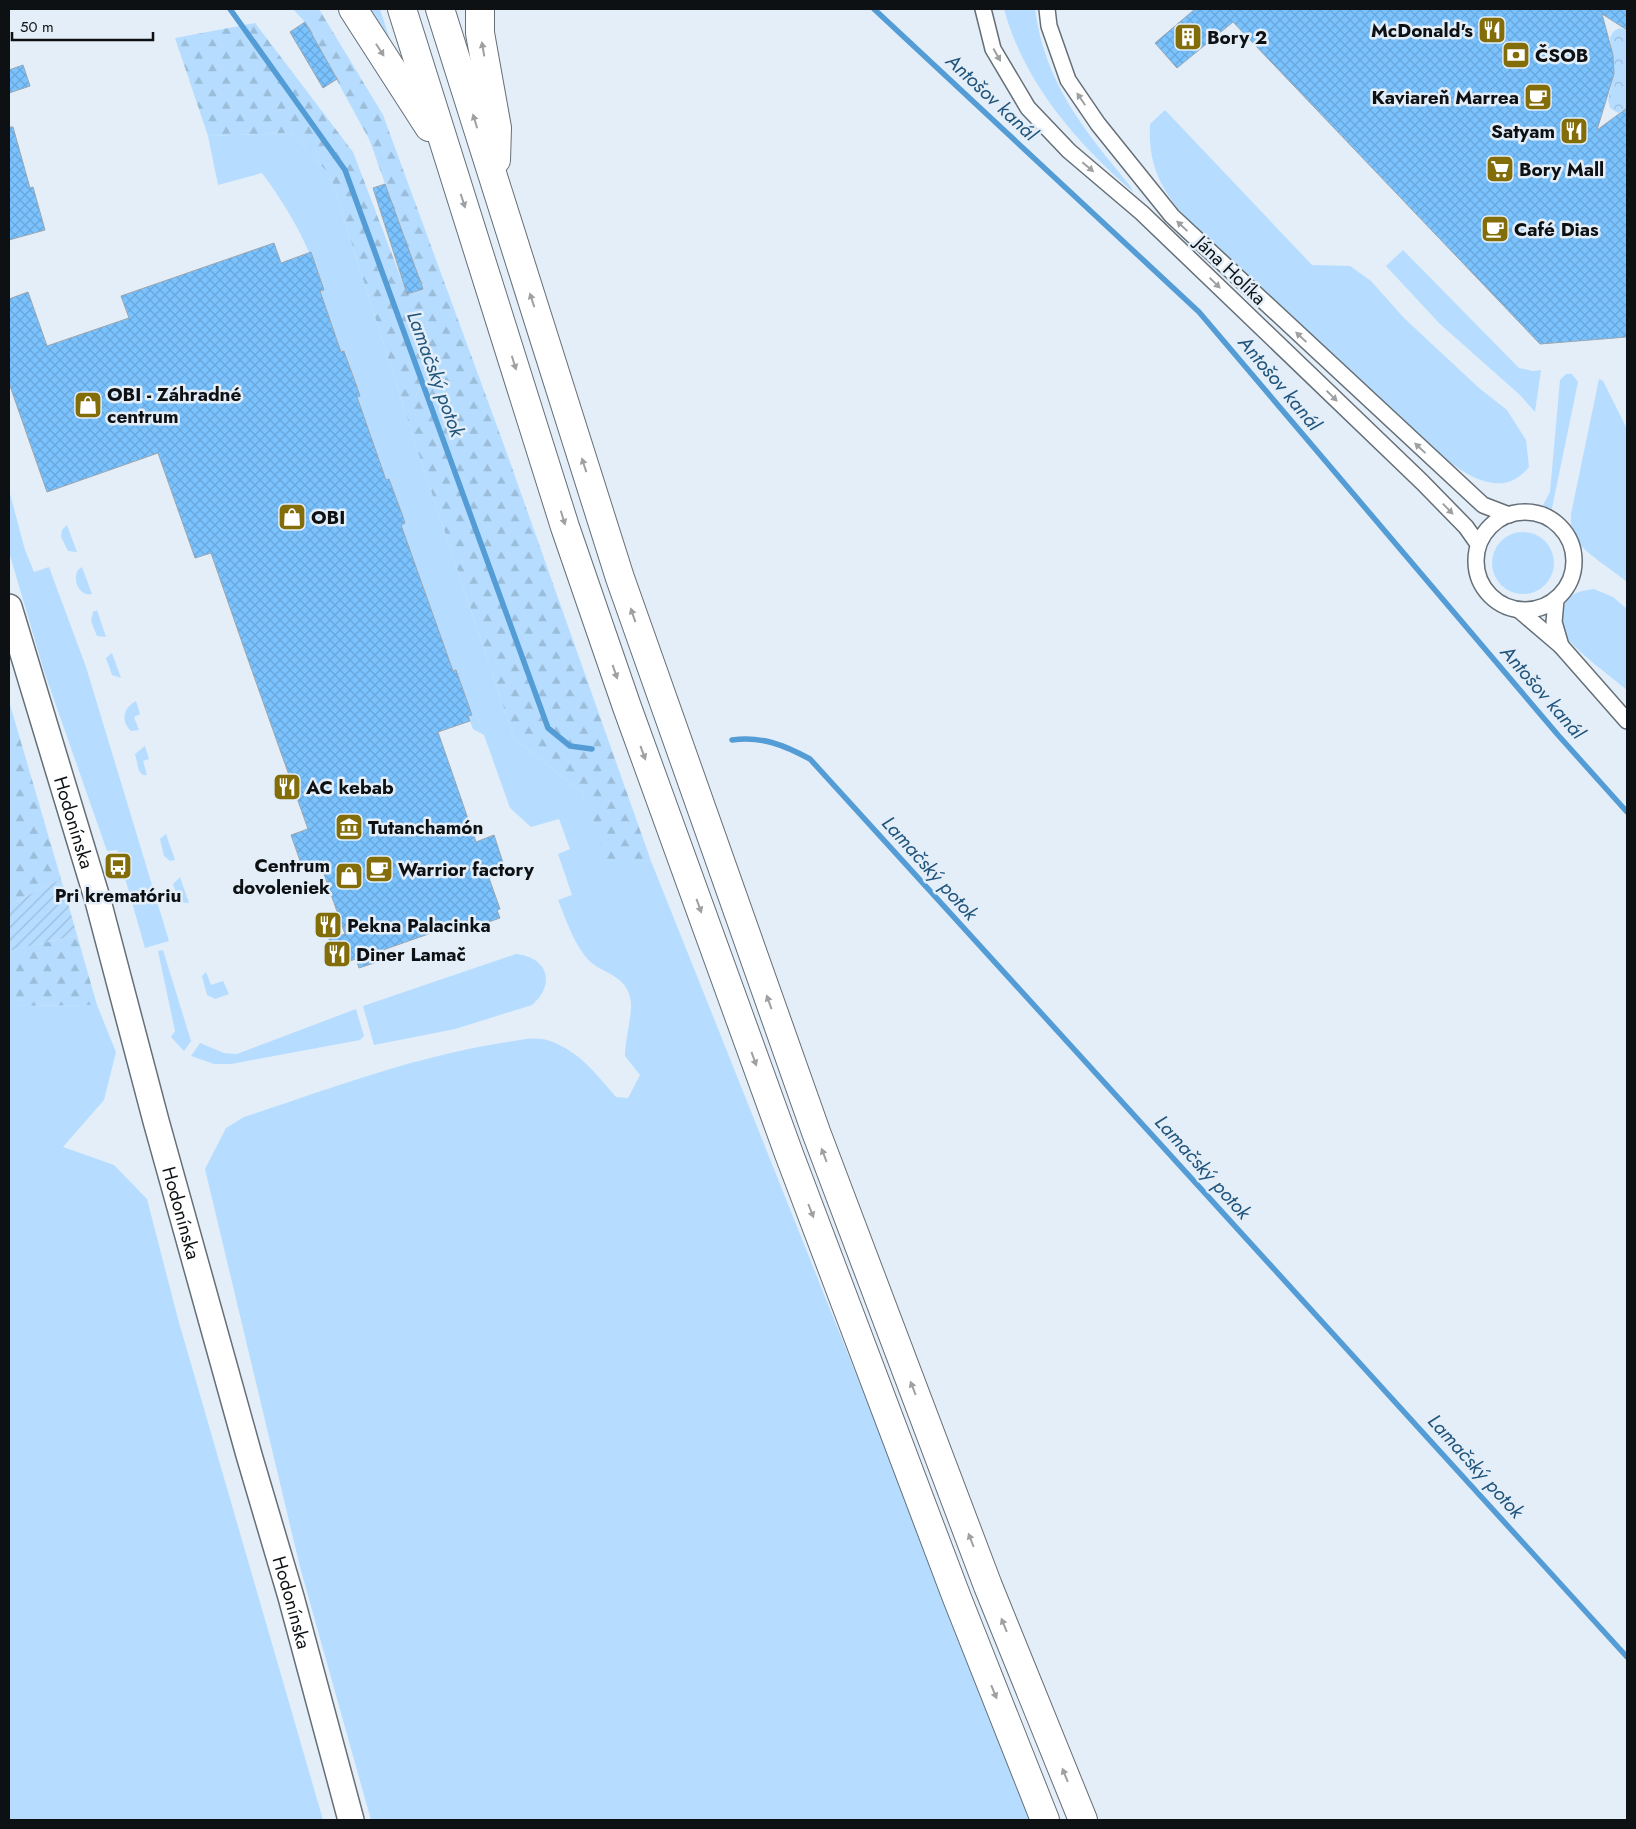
<svg xmlns="http://www.w3.org/2000/svg" width="1636" height="1829" font-family="Jost,sans-serif">
  <defs>
    <pattern id="forest-firs" width="22" height="20" patternUnits="userSpaceOnUse" patternTransform="scale(1.25)"><rect width="22" height="20" fill="#b6ddff"/><path d="M5 1l3.5 6h-7zM16 11l3.5 6h-7z" fill="#9bbdda"/></pattern>
    <pattern id="park-crowns" width="20" height="18" patternUnits="userSpaceOnUse" patternTransform="scale(1.25)"><rect width="20" height="18" fill="#b6ddff"/><path d="M2 6a3 3 0 1 1 6 0M12 15a3 3 0 1 1 6 0" fill="none" stroke="#9bbdda"/></pattern>
    <pattern id="garden-furrows" width="10" height="10" patternUnits="userSpaceOnUse" patternTransform="scale(1.25)"><rect width="10" height="10" fill="#b6ddff"/><path d="M-1 1l2-2M0 10L10 0M9 11l2-2" fill="none" stroke="#9bbdda"/></pattern>
    <pattern id="building-cross-hatch" width="8" height="8" patternUnits="userSpaceOnUse" patternTransform="scale(1.25)"><rect width="8" height="8" fill="#7bc3ff"/><path d="M0 0l8 8M0 8l8-8" fill="none" stroke="#69a6da"/></pattern>
  </defs>
  <rect width="100%" height="100%" fill="#e3eef8"/>
  <g fill="#b6ddff">
    <path d="M359,9H380L389,37L379,40Z"/>
    <path d="M1004,9H1035C1045,84 1085,131 1131,187L1133,192C1076,142 1024,83 1004,9Z"/>
    <path d="M1165,110L1312,265L1350,266L1371,281L1404,318L1479,388L1507,410L1526,440L1529,467C1520,478 1508,485 1493,483C1461,479 1424,440 1400,420C1326,355 1256,285 1185,217C1160,188 1148,164 1150,124Z"/>
    <path d="M291,133L330,175L417,449L514,738L582,792L608,864L651,861L1034,1820H371L300,1567L205,1169L226,1128L244,1117C329,1089 413,1057 501,1043C516,1041 536,1035 550,1041C579,1051 597,1075 616,1097L628,1098L640,1075L625,1056C625,1041 632,1015 631,1003C628,972 599,975 585,956C572,939 566,919 558,900L572,895L558,854L570,849L559,819L531,827L510,808L484,735L473,729L468,716L472,715L456,670L453,671L401,525L405,523L389,479L386,480L357,397L360,395L345,351L341,352L320,291L323,289C307,242 292,214 262,173L218,185L208,136Z"/>
    <path d="M1403,250L1519,368L1533,371L1541,370L1535,412L1520,395L1440,324L1386,266Z"/>
    <path d="M1566,374H1572L1578,382L1551,513L1541,509L1550,492L1560,380Z"/>
    <path d="M1599,379L1603,381L1627,429V582C1613,570 1584,553 1575,538C1570,530 1571,522 1571,514Z"/>
    <path d="M9,490L25,550L34,572L49,567L86,667L169,941L145,948L117,850L107,851L44,671L9,552Z"/>
    <path d="M67,525L77,552L68,551L61,537L62,530Z"/>
    <circle cx="1523" cy="563" r="31"/>
    <path d="M82,567L92,594C79,597 72,579 78,570Z"/>
    <path d="M1594,589L1613,597L1627,609V690C1613,678 1570,647 1563,632C1559,623 1562,613 1565,605C1569,592 1582,591 1594,589Z"/>
    <path d="M97,610L106,637L97,636L91,621L93,612Z"/>
    <path d="M112,653L121,678L112,675L106,658Z"/>
    <path d="M136,701L140,714L134,717L139,730L131,731C120,721 124,707 136,701Z"/>
    <path d="M145,746L149,759L143,761L147,775H143L139,771L135,754Z"/>
    <path d="M166,834L175,860L170,861L164,856L160,839Z"/>
    <path d="M180,877L189,903L179,902L173,884Z"/>
    <path d="M163,950L191,1041L184,1051L171,1037L175,1031L158,951Z"/>
    <path d="M516,954C548,957 556,985 532,1005L455,1029L374,1045L363,1006Z"/>
    <path d="M206,972L211,985L223,981L229,994L215,999L207,995L202,976Z"/>
    <path d="M97,1005L116,1052L104,1100L63,1147L114,1165L147,1199L178,1319L323,1820H9V1006Z"/>
    <path d="M356,1009L364,1036L360,1040L231,1064H214L191,1056L200,1043L224,1053L237,1054Z"/>
  </g>
  <g fill="url(#forest-firs)">
    <path d="M293,9H319L383,115L505,448L651,861L608,865L582,792L514,738L417,449L330,175L291,133L208,136L175,38L255,23L353,152L407,294L422,289L370,141L305,22Z"/>
    <path d="M9,701L61,879L15,902L9,903Z"/>
    <path d="M77,935L97,1005L9,1006V951Z"/>
  </g>
  <path fill="url(#park-crowns)" d="M1620,28L1627,30V108L1618,113L1610,108L1608,100L1614,74L1610,37L1614,31Z"/>
  <path fill="url(#garden-furrows)" d="M61,879L77,935L9,951V903L15,902Z"/>
  <g fill="none" stroke-linecap="round" stroke-linejoin="round">
    <g stroke="#549cd5" stroke-width="5.5">
      <path d="M230,9L345,170L548,728L570,746L592,749"/>
      <path d="M874,9L1199,312L1558,735L1627,812"/>
      <path d="M732,740C762,736 784,745 810,759L1627,1657"/>
    </g>
  </g>
  <g fill="url(#building-cross-hatch)" stroke="#9ba6af">
    <path d="M1195,9H1627V30L1602,14L1613,55L1614,74L1597,130L1627,108V337L1540,344L1233,22L1177,68L1155,43Z"/>
    <path d="M305,22L337,79L323,88L290,32Z"/>
    <path d="M23,65L30,86L9,93V70Z"/>
    <path d="M9,127H13L30,188L33,187L45,230L9,240Z"/>
    <path d="M385,184L423,289L407,294L373,188Z"/>
    <path d="M274,243L281,263L311,252L324,290L320,291L341,352L344,351L357,387L360,396L357,397L386,480L389,479L402,514L405,523L401,525L453,671L456,670L472,715L468,716L470,721L438,732L476,842L494,835L506,872L489,878L500,909L497,910L500,918L477,926L474,918L380,951L383,960L359,968L356,959L337,965L329,939L345,934L321,866L304,872L291,835L308,829L244,648L211,553L195,558L158,453L47,492L9,383V299L28,292L47,346L129,318L121,296Z"/>
  </g>
  <g fill="none" stroke-linecap="round" stroke-linejoin="round">
    <defs>
      <g id="street">
        <path d="M983,9L993,49L1028,108L1069,151L1142,213L1422,482L1466,527L1478,544"/>
        <path d="M1047,9L1049,26L1068,80L1098,124L1172,216L1483,505L1509,515"/>
        <circle cx="1525" cy="561" r="49"/>
        <path d="M1556,600L1554,622L1561,646"/>
        <path d="M1520,611L1561,646L1627,721"/>
      </g>
      <g id="primary">
        <path id="s1" d="M9,607L98,901L156,1121L249,1455L291,1597L351,1820"/>
      </g>
      <g id="highway">
        <path d="M353,9L429,127"/>
        <path d="M402,9L565,527L627,707L789,1154L957,1598L1045,1820"/>
        <path d="M440,9L620,578L816,1132L988,1586L1083,1820"/>
        <path d="M480,9V33L497,128L496,160"/>
      </g>
    </defs>
    <use href="#street" stroke="#656f77" stroke-width="18"/>
    <use href="#primary" stroke="#656f77" stroke-width="28"/>
    <use href="#highway" stroke="#656f77" stroke-width="30"/>
    <use href="#street" stroke="#fff" stroke-width="15"/>
    <use href="#primary" stroke="#fff" stroke-width="25"/>
    <use href="#highway" stroke="#fff" stroke-width="28"/>
  </g>
  <defs><path id="oneway-solid" d="M-6-.8H1V-3.2L6.5 0L1 3.2V.8H-6Z" transform="scale(1.25)"/></defs>
  <g fill="#9ea0a1">
    <use href="#oneway-solid" transform="translate(483 49) rotate(-100)"/>
    <use href="#oneway-solid" transform="translate(380 50) rotate(57)"/>
    <use href="#oneway-solid" transform="translate(997 55) rotate(61)"/>
    <use href="#oneway-solid" transform="translate(1081 99) rotate(-124)"/>
    <use href="#oneway-solid" transform="translate(475 121) rotate(-107)"/>
    <use href="#oneway-solid" transform="translate(1088 167) rotate(40)"/>
    <use href="#oneway-solid" transform="translate(463 201) rotate(72)"/>
    <use href="#oneway-solid" transform="translate(1182 226) rotate(-137)"/>
    <use href="#oneway-solid" transform="translate(1215 283) rotate(44)"/>
    <use href="#oneway-solid" transform="translate(532 300) rotate(-108)"/>
    <use href="#oneway-solid" transform="translate(1301 337) rotate(-137)"/>
    <use href="#oneway-solid" transform="translate(514 363) rotate(73)"/>
    <use href="#oneway-solid" transform="translate(1332 396) rotate(44)"/>
    <use href="#oneway-solid" transform="translate(1420 448) rotate(-137)"/>
    <use href="#oneway-solid" transform="translate(584 465) rotate(-108)"/>
    <use href="#oneway-solid" transform="translate(1448 509) rotate(46)"/>
    <use href="#oneway-solid" transform="translate(563 518) rotate(73)"/>
    <use href="#oneway-solid" transform="translate(633 615) rotate(-109)"/>
    <use href="#oneway-solid" transform="translate(615 672) rotate(71)"/>
    <use href="#oneway-solid" transform="translate(643 753) rotate(70)"/>
    <use href="#oneway-solid" transform="translate(699 906) rotate(70)"/>
    <use href="#oneway-solid" transform="translate(769 1002) rotate(-110)"/>
    <use href="#oneway-solid" transform="translate(754 1059) rotate(70)"/>
    <use href="#oneway-solid" transform="translate(824 1155) rotate(-111)"/>
    <use href="#oneway-solid" transform="translate(811 1211) rotate(69)"/>
    <use href="#oneway-solid" transform="translate(913 1388) rotate(-111)"/>
    <use href="#oneway-solid" transform="translate(971 1540) rotate(-111)"/>
    <use href="#oneway-solid" transform="translate(1004 1625) rotate(-112)"/>
    <use href="#oneway-solid" transform="translate(994 1692) rotate(68)"/>
    <use href="#oneway-solid" transform="translate(1065 1775) rotate(-112)"/>
  </g>
  <defs>
    <symbol id="restaurant-square" viewBox="-11 -11 22 22"><rect x="-9" y="-9" width="18" height="18" rx="4" fill="#826d09" stroke="#e3eef8"/><path d="M-5-6h1v4h1v-4h1v4h1v-4h1v5L-1.5 .5V6h-2V.5L-5-1ZM5-6V6H3V1.5H1.5Q1.5-4 5-6Z" fill="#fff"/></symbol>
    <symbol id="building-square" viewBox="-11 -11 22 22"><rect x="-9" y="-9" width="18" height="18" rx="4" fill="#826d09" stroke="#e3eef8"/><path d="M-4-6H4V6H1V3H-1V6H-4ZM-2.5-4.3h1.7v1.8h-1.7ZM.8-4.3h1.7v1.8H.8ZM-2.5-1h1.7V.8h-1.7ZM.8-1h1.7V.8H.8Z" fill="#fff"/></symbol>
    <symbol id="bank-square" viewBox="-11 -11 22 22"><rect x="-9" y="-9" width="18" height="18" rx="4" fill="#826d09" stroke="#e3eef8"/><path d="M-6-4H6V4H-6ZM0-2.3a2.3 2.3 0 1 0 0 4.6a2.3 2.3 0 1 0 0-4.6Z" fill="#fff"/></symbol>
    <symbol id="cafe-square" viewBox="-11 -11 22 22"><rect x="-9" y="-9" width="18" height="18" rx="4" fill="#826d09" stroke="#e3eef8"/><path d="M-5.5-4.5H6V0H3Q3 3.5 0 3.5H-2.5Q-5.5 3.5-5.5 0ZM3-3.2v2h1.7v-2ZM-6 4.5H4V6H-6Z" fill="#fff"/></symbol>
    <symbol id="supermarket-square" viewBox="-11 -11 22 22"><rect x="-9" y="-9" width="18" height="18" rx="4" fill="#826d09" stroke="#e3eef8"/><path d="M-6-5.5h2.5l.6 2H6L4.5 2H-2.5L-4.4-4H-6ZM-1.5 3.2a1.3 1.3 0 1 0 .1 0ZM3 3.2a1.3 1.3 0 1 0 .1 0Z" fill="#fff"/></symbol>
    <symbol id="shop-square" viewBox="-11 -11 22 22"><rect x="-9" y="-9" width="18" height="18" rx="4" fill="#826d09" stroke="#e3eef8"/><path d="M-5-2.5h2.3a2.7 3.5 0 0 1 5.4 0H5L5.5 6h-11ZM-1.5-2.5h3a1.5 2.3 0 0 0-3 0Z" fill="#fff"/></symbol>
    <symbol id="museum-square" viewBox="-11 -11 22 22"><rect x="-9" y="-9" width="18" height="18" rx="4" fill="#826d09" stroke="#e3eef8"/><path d="M0-6L6-3V-2H-6V-3ZM-5-1h2V3h-2ZM-1-1h2V3h-2ZM3-1h2V3H3ZM-6 4H6V6H-6Z" fill="#fff"/></symbol>
    <symbol id="bus-square" viewBox="-11 -11 22 22"><rect x="-9" y="-9" width="18" height="18" rx="4" fill="#826d09" stroke="#e3eef8"/><path d="M-5-6H5V4H4V6H2V4H-2V6H-4V4H-5ZM-3.5-4V0h7V-4ZM-3.5 1.2v1.5H-2V1.2ZM2 1.2v1.5H3.5V1.2Z" fill="#fff"/></symbol>
  </defs>
  <g fill-rule="evenodd">
    <use href="#restaurant-square" x="1476" y="14" width="32" height="32"/>
    <use href="#building-square" x="1172" y="21" width="32" height="32"/>
    <use href="#bank-square" x="1500" y="39" width="32" height="32"/>
    <use href="#cafe-square" x="1522" y="81" width="32" height="32"/>
    <use href="#restaurant-square" x="1558" y="115" width="32" height="32"/>
    <use href="#supermarket-square" x="1484" y="153" width="32" height="32"/>
    <use href="#cafe-square" x="1479" y="213" width="32" height="32"/>
    <use href="#shop-square" x="72" y="389" width="32" height="32"/>
    <use href="#shop-square" x="276" y="501" width="32" height="32"/>
    <use href="#restaurant-square" x="271" y="771" width="32" height="32"/>
    <use href="#museum-square" x="333" y="811" width="32" height="32"/>
    <use href="#bus-square" x="102" y="850" width="32" height="32"/>
    <use href="#cafe-square" x="363" y="853" width="32" height="32"/>
    <use href="#shop-square" x="333" y="860" width="32" height="32"/>
    <use href="#restaurant-square" x="312" y="909" width="32" height="32"/>
    <use href="#restaurant-square" x="321" y="938" width="32" height="32"/>
  </g>
  <g text-anchor="middle" stroke-width="5" stroke-linejoin="round" paint-order="stroke">
    <g font-size="19" font-weight="bold" fill="#0d1114" stroke="#e3eef8" text-anchor="start">
      <text x="1473" y="37" text-anchor="end">McDonald's</text>
      <text x="1207" y="44">Bory 2</text>
      <text x="1535" y="62">ČSOB</text>
      <text x="1519" y="104" text-anchor="end">Kaviareň Marrea</text>
      <text x="1555" y="138" text-anchor="end">Satyam</text>
      <text x="1519" y="176">Bory Mall</text>
      <text x="1514" y="236">Café Dias</text>
      <text x="107" y="401">OBI - Záhradné<tspan x="107" dy="22">centrum</tspan></text>
      <text x="311" y="524">OBI</text>
      <text x="306" y="794">AC kebab</text>
      <text x="368" y="834">Tutanchamón</text>
      <text x="330" y="872" text-anchor="end">Centrum<tspan x="330" dy="22">dovoleniek</tspan></text>
      <text x="398" y="876">Warrior factory</text>
      <text x="118" y="902" text-anchor="middle">Pri krematóriu</text>
      <text x="347" y="932">Pekna Palacinka</text>
      <text x="356" y="961">Diner Lamač</text>
    </g>
    <g font-size="19" fill="#0d1114" stroke="#e3eef8">
      <text transform="translate(1231 270) rotate(44)" y="7">Jána Holíka</text>
      <text dy="7" stroke="none"><textPath href="#s1" startOffset="225">Hodonínska</textPath></text>
      <text dy="7" stroke="none"><textPath href="#s1" startOffset="630">Hodonínska</textPath></text>
      <text dy="7" stroke="none"><textPath href="#s1" startOffset="1035">Hodonínska</textPath></text>
    </g>
    <g font-size="20" font-style="italic" fill="#20547b" stroke="#e3eef8">
      <text transform="translate(992 97) rotate(43)" y="7">Antošov kanál</text>
      <text transform="translate(436 374) rotate(70)" y="7">Lamačský potok</text>
      <text transform="translate(1280 383) rotate(50)" y="7">Antošov kanál</text>
      <text transform="translate(1543 692) rotate(49)" y="7">Antošov kanál</text>
      <text transform="translate(930 868) rotate(48)" y="7">Lamačský potok</text>
      <text transform="translate(1203 1167) rotate(48)" y="7">Lamačský potok</text>
      <text transform="translate(1476 1466) rotate(48)" y="7">Lamačský potok</text>
    </g>
  </g>
  <rect width="1636" height="1829" fill="none" stroke="#0d1114" stroke-width="20"/>
  <path d="M12 32v8h141v-8" fill="none" stroke="#0d1114" stroke-width="2.5"/>
  <text x="20" y="32" font-size="15" fill="#0d1114" stroke="#e3eef8" stroke-width="4" paint-order="stroke">50 m</text>
</svg>
